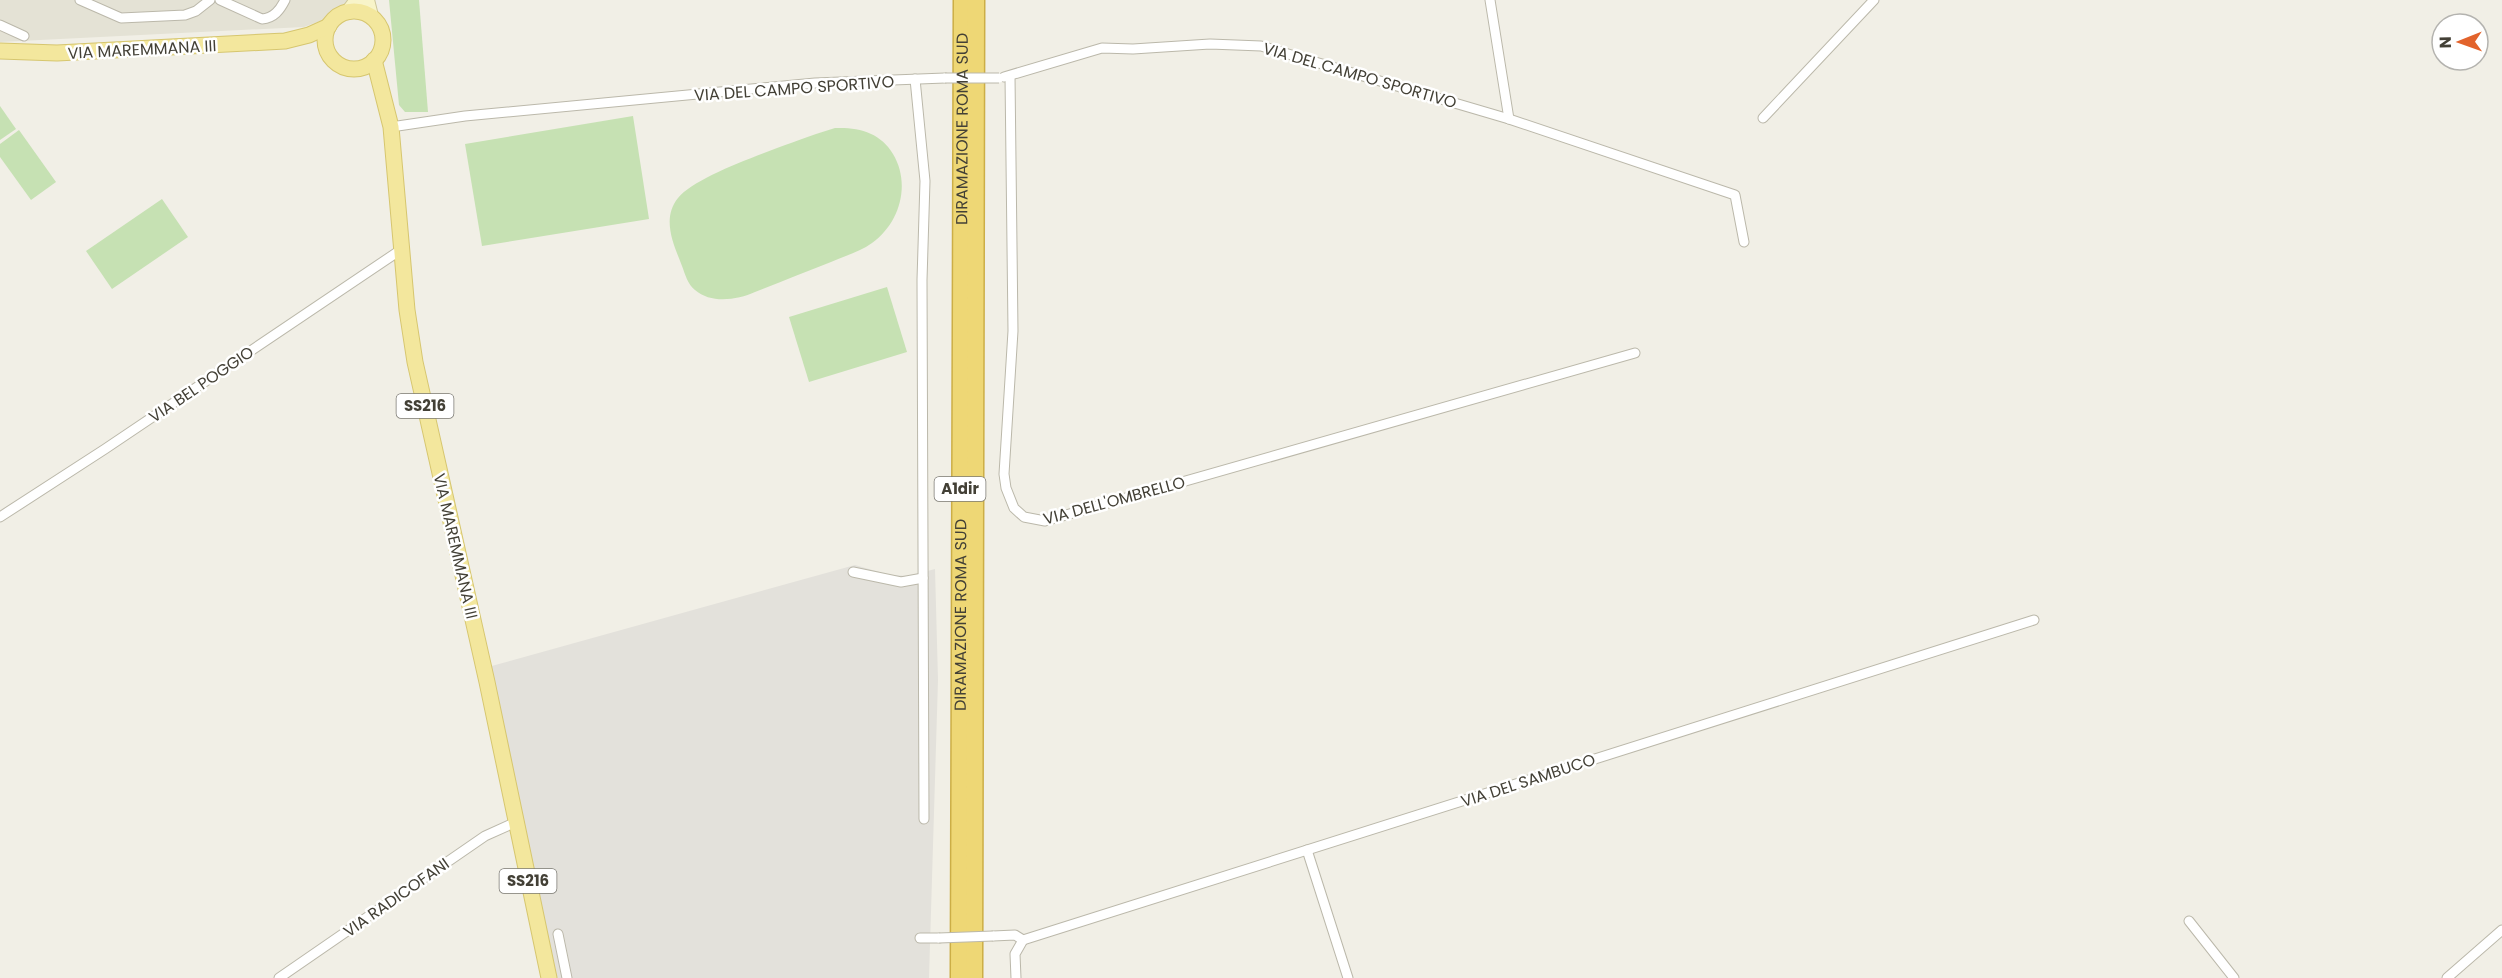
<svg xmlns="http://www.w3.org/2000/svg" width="2502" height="978" font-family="Poppins,sans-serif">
  <rect width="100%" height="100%" fill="#f1efe6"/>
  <path fill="#e4e2d5" d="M0,0H349L328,18L304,27L0,42Z"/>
  <path fill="#e3e1db" d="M855,565L890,575L909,576L935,569L938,680L929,978H557L488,667Z"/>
  <g fill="#c6e1b3">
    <path d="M389,0H419L428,112H405L399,105Z"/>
    <path d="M0,106L16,129L0,140Z"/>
    <path d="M633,116L649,219L482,246L465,144Z"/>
    <path d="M835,128C859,127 881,133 893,154C911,184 900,223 872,243C860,252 844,256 831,262C806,272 780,282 755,292C737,300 711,304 695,290C688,285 685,274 682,266C674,245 661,219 678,198C697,174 784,146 816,134Z"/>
    <path d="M19,130L56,182L31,200L0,157V144Z"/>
    <path d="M162,199L188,237L112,289L86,251Z"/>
    <path d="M887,287L907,352L809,382L789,317Z"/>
  </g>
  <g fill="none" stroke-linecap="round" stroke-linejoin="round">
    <defs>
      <g id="street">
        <path d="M80,0L121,18L185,15L196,11L210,0"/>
        <path d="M220,0L262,19C274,18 280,10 285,0"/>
        <path d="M1490,0L1509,119"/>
        <path d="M0,25L24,36"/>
        <path d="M1010,76L1013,331L1004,474L1006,488L1014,508L1024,517L1045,521L1635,353"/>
        <path d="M1004,77L1102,48L1133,49L1210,44L1261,46L1509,119L1735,195L1744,242"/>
        <path d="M915,79L925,181L922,280L924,819"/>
        <path d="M1763,118L1874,0"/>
        <path d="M391,127L465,116L815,83L945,78"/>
        <path d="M0,517L105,449L402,249"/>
        <path d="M853,572L901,582L923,578"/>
        <path d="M1307,850L1348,978"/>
        <path d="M2189,921L2234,978"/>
        <path d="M558,934L567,978"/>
        <path d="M993,936L1015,935L1023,940"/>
        <path d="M920,938H939"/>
        <path d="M1023,940L2034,620"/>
        <path d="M279,978L485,836L516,822"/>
        <path d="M1016,978L1015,954L1023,940"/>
        <path d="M2447,978L2502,930"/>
      </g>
      <g id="secondary">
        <path d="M367,0L371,16"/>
        <path d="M348,12L357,0"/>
      </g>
      <g id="primary">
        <circle cx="354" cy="40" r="29"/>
        <path d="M0,51L57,53L285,41L309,35L329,26"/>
        <path d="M374,60L391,127L407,310L415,362L487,682L549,978"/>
      </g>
      <g id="highway">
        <path id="s1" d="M959,978L962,0"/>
        <path d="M974,978L976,0"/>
      </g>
    </defs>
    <use href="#street" stroke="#bbb8aa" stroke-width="11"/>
    <use href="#secondary" stroke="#ccc69a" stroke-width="16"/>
    <use href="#primary" stroke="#d6c66f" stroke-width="17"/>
    <use href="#highway" stroke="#ccae46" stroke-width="19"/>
    <use href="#street" stroke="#fff" stroke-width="9"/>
    <use href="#secondary" stroke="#f8f4c9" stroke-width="14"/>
    <use href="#primary" stroke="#f3e79d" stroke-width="15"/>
    <use href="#highway" stroke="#eed775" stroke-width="16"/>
    <defs>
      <g id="street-bridge">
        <path d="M945,78H999"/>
        <path d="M939,938L993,936"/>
      </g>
    </defs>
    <use href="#street-bridge" stroke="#bbb8aa" stroke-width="11" stroke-linecap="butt"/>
    <use href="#street-bridge" stroke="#fff" stroke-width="9"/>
  </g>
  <g text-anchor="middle" stroke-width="5" stroke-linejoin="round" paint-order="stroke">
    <g fill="#fff" stroke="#7b7972" stroke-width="1.5">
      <rect x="396.5" y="394" width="57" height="24" rx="4.5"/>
      <rect x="934.5" y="477" width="51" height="24" rx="4.5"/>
      <rect x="499.5" y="869" width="57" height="24" rx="4.5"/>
    </g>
    <g font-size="15" font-weight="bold" fill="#434036">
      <text x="425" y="411">SS216</text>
      <text x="960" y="494">A1dir</text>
      <text x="528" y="886">SS216</text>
    </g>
    <g font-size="16" fill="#434036" stroke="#fff">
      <text transform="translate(142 49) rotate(-3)" y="6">VIA MAREMMANA III</text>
      <text transform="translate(1360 75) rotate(16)" y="6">VIA DEL CAMPO SPORTIVO</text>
      <text transform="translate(794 88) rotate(-4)" y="6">VIA DEL CAMPO SPORTIVO</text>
      <text dy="6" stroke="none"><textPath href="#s1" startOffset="849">DIRAMAZIONE ROMA SUD</textPath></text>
      <text transform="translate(201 384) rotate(-34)" y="6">VIA BEL POGGIO</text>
      <text transform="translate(1114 500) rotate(-15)" y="6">VIA DELL'OMBRELLO</text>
      <text transform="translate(456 546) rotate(77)" y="6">VIA MAREMMANA III</text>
      <text dy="6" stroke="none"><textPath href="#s1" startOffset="363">DIRAMAZIONE ROMA SUD</textPath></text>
      <text transform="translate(1528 780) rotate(-18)" y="6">VIA DEL SAMBUCO</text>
      <text transform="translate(396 897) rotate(-35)" y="6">VIA RADICOFANI</text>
    </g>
  </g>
  <g transform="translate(2460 42) rotate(269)"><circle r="28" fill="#ffffff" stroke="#b4b3af" stroke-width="1.5"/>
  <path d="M0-4.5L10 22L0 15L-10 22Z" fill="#e2632c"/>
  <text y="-9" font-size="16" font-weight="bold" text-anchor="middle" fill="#434036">N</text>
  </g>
</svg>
